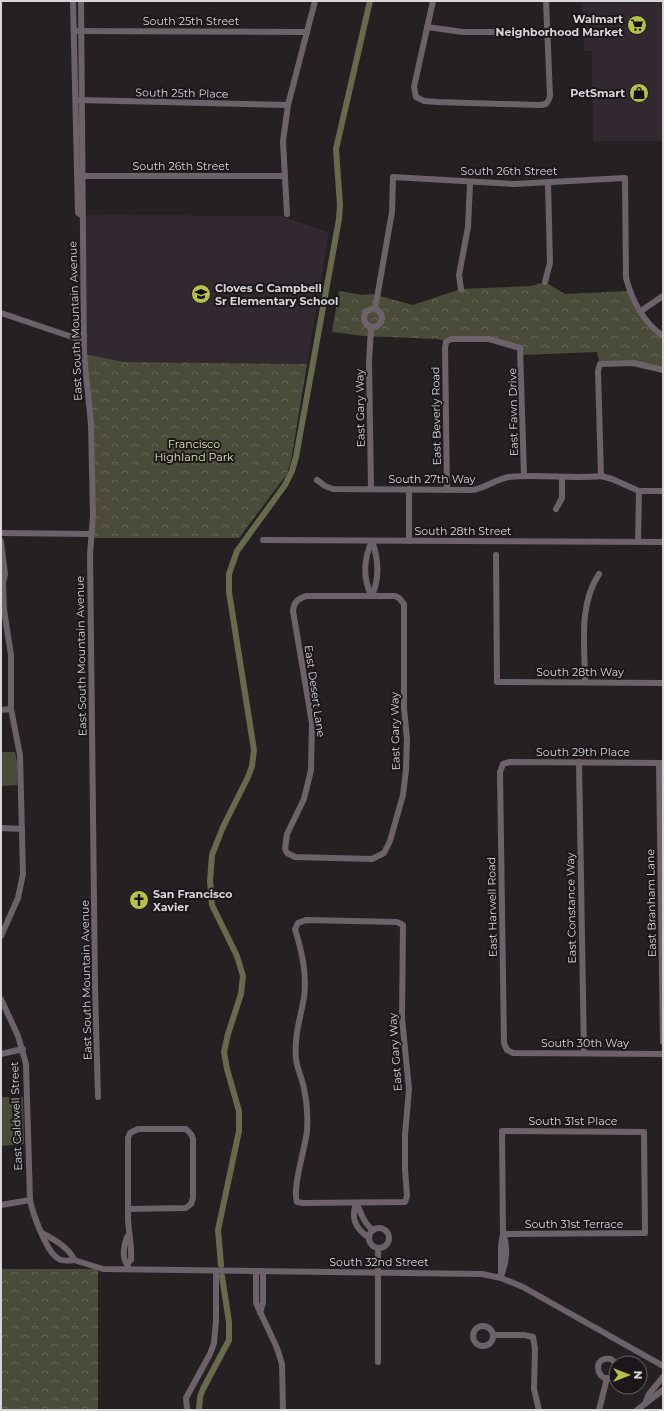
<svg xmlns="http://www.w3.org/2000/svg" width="664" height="1411" font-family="Montserrat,sans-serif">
  <defs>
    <pattern id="park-crowns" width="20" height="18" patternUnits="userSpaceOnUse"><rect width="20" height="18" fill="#4a4c39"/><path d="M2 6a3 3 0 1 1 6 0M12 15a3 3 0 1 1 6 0" fill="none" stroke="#636555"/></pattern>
  </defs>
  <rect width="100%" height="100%" fill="#252123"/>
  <g fill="#31292f">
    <path d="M582,1H663V141H593L592,51H584Z"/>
    <path d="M82,215L282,216L329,233L307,364L124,362L84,354Z"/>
  </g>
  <g fill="#4a4c39">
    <path d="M1,752H15L18,766L17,785L1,786Z"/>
    <path d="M1,1097H23L24,1144L1,1146Z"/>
  </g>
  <g fill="url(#park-crowns)">
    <path d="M545,282L565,294L630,291L641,311L663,336V370L644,365L600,364L597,352L521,355L520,348L489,339L446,342L439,339L364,336L332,332L339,291L362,295L372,294L413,305L461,289L531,286Z"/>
    <path d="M84,354L124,362L307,364L291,461L287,474L239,538H91L92,479Z"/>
    <rect x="1" y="1269" width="97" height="141"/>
  </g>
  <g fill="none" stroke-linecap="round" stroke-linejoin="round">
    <g stroke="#676a4d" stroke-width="6">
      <path d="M221,1265L218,1230L239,1131V1111L227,1069L224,1052L228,1034L241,994L243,976L237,956L212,905L210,881L212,855L223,827L248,777L252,766L254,750L229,592V574L237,551L285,485L292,471L296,457L339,219L340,205L336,149L370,1"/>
      <path d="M199,1410L200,1397L203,1389L229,1340V1322L222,1276"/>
    </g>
    <g stroke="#6d616a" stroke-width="6">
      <path d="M73,1L78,213L82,215"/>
      <path d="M81,1L84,354L91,424L93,516L90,554L95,987L98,1097"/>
      <path d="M433,1L414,87L416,97L424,101L437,102L538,105C547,105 548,103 550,96L546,1"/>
      <path d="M427,27L463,32H547"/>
      <path d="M74,31L307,32"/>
      <path d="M79,100L288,105"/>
      <path d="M81,176H285"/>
      <path d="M287,214L283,141L288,105L315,1"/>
      <path d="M545,282L550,263L548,182"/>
      <path d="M461,289L459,275L468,227L470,183"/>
      <circle cx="373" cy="318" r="9"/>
      <path d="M375,309L392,212L393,177L514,184L625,178L626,278C632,300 644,323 663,336"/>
      <path d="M641,311L663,296"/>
      <path d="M1,313L84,341"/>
      <path d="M601,476L598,371L600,364L633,363L663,370"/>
      <path d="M317,480L325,486L333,489L471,490C485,489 495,479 509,477C539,474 570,479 601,476L612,479L639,491H663"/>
      <path d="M371,489L369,362L371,328"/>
      <path d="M447,490L445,348L446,342L451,339H489L520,348L524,476"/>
      <path d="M556,509L562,498V477"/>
      <path d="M1,533L91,534"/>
      <path d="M263,540L663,542"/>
      <path d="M1,541L5,574L3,583L4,610L11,655V709L20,755L23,874L18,898L1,936"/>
      <path d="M372,541C364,558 362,579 372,596"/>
      <path d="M372,541C379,560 380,577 372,596"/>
      <path d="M409,541V489"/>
      <path d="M638,542L639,491"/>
      <path d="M496,555L497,682L663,683"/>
      <path d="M307,596H395L399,598L404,604V708L407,739L406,770L403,795L390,841L384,853L372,859L295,857L287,853L285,849L287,834L304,799L311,770L312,723L293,611C294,601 299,598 307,596Z"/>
      <path d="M585,682C585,646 578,606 599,574"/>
      <path d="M1,710L11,709"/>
      <path d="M579,762L584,1053"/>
      <path d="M659,763L663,1042"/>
      <path d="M663,763L510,762L503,764L500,772L504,1043L507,1050L513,1053L663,1054"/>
      <path d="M1,828L22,829"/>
      <path d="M306,920L397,922L403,925L402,1018L409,1089L405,1135V1169L407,1196L405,1202L303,1203L297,1202C292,1188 305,1149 307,1131C308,1117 307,1102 304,1088C302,1078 297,1069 296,1059C294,1037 300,1019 304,998C307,974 302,952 295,929L298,923Z"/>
      <path d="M1,999L18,1036L26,1064L30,1200C33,1214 45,1248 56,1257C60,1261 68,1261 74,1260"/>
      <path d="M1,1054L23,1049"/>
      <path d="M356,1203C351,1218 355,1228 368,1237"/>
      <path d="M356,1203C362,1213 363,1223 373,1230"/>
      <path d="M1,1205L30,1200"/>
      <circle cx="379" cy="1238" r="10"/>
      <path d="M42,1233C53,1239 70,1248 74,1260"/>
      <path d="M74,1260L103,1269L482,1274L501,1278L523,1287L663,1366"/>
      <path d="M128,1263L131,1260C132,1246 129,1234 128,1220C128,1193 128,1165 128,1138L130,1133L138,1129H186L191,1134L193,1139V1198L191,1204L186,1208L128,1209"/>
      <path d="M128,1266C127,1264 125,1262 125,1260C122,1254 125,1239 129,1234"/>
      <path d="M256,1271V1303L277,1348L282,1364L283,1410"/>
      <path d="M501,1276C507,1262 508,1250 504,1235"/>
      <path d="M501,1278V1246L503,1234L502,1131L644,1132L645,1233L503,1234"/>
      <path d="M260,1313L263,1303V1271"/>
      <circle cx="483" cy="1336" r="10"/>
      <path d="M493,1335H524L533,1337L535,1349L534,1389L539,1410"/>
      <path d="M378,1362V1249"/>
      <path d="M616,1363L611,1359C587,1355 601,1392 616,1373"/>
      <path d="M646,1401L649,1394L663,1377"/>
      <path d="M187,1410L186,1398L210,1354L214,1343L216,1321V1271"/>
      <path d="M599,1410L607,1378"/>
      <path d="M637,1410L663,1390"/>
    </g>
  </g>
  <defs>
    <symbol id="supermarket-disc" viewBox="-11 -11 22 22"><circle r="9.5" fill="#b9c046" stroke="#1b171a"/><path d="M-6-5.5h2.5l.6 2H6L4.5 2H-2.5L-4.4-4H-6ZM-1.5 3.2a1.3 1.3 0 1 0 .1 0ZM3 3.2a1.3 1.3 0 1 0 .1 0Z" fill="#111"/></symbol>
    <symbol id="shop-disc" viewBox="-11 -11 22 22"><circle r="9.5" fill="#b9c046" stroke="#1b171a"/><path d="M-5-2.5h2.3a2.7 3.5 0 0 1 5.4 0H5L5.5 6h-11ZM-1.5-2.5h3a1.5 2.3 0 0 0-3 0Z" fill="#111"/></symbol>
    <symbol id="school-disc" viewBox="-11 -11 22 22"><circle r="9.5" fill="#b9c046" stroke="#1b171a"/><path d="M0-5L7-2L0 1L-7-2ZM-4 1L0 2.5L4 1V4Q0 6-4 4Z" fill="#111"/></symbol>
    <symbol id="church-disc" viewBox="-11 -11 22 22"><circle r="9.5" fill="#b9c046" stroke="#1b171a"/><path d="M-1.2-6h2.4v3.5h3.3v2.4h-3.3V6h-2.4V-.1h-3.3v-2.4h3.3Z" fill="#111"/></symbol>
  </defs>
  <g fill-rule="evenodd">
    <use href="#supermarket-disc" x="626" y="14" width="22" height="22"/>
    <use href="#shop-disc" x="628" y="82" width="22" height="22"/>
    <use href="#school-disc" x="190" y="283" width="22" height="22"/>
    <use href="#church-disc" x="128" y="889" width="22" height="22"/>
  </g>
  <g text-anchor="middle" stroke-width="4" stroke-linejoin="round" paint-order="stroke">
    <g font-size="11" font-weight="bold" fill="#d8d6d8" stroke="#1b171a" text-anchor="end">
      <text x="623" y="23">Walmart<tspan x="623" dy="13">Neighborhood Market</tspan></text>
      <text x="625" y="97">PetSmart</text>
      <text x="215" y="292" text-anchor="start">Cloves C Campbell<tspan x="215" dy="13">Sr Elementary School</tspan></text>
      <text x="153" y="898" text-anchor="start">San Francisco<tspan x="153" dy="13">Xavier</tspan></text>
    </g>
    <g font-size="11" fill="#d8d6d8" stroke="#1b171a">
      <text x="191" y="25">South 25th Street</text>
      <text transform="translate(182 93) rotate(1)" y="4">South 25th Place</text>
      <text x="181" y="170">South 26th Street</text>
      <text x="509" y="175">South 26th Street</text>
      <text transform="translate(75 321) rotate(-92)" y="4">East South Mountain Avenue</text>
      <text transform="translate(360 408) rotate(-91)" y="4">East Gary Way</text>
      <text transform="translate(513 412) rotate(-91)" y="4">East Fawn Drive</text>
      <text transform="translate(436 416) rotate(-91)" y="4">East Beverly Road</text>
      <text x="432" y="483">South 27th Way</text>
      <text x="463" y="535">South 28th Street</text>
      <text transform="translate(81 656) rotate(-91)" y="4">East South Mountain Avenue</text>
      <text x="580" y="676">South 28th Way</text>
      <text transform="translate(315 691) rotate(82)" y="4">East Desert Lane</text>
      <text transform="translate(395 731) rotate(-91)" y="4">East Gary Way</text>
      <text x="583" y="756">South 29th Place</text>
      <text transform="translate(651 903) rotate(-91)" y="4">East Branham Lane</text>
      <text transform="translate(492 907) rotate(-91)" y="4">East Harwell Road</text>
      <text transform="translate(571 908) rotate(-91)" y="4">East Constance Way</text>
      <text transform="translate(86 980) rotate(-91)" y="4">East South Mountain Avenue</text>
      <text x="585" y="1047">South 30th Way</text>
      <text transform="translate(395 1052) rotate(-94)" y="4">East Gary Way</text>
      <text transform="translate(16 1116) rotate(-92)" y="4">East Caldwell Street</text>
      <text x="573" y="1125">South 31st Place</text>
      <text x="574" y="1228">South 31st Terrace</text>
      <text x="379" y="1266">South 32nd Street</text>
    </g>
    <g font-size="11" fill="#e1e7ae" stroke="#1b171a">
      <text x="194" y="448">Francisco<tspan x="194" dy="13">Highland Park</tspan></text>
    </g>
  </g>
  <rect width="664" height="1411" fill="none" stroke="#d8d6d8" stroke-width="4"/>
  <g transform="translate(628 1375) rotate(90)"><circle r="19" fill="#1b171a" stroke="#676366"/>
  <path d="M0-3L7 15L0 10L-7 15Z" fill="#b9c046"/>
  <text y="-6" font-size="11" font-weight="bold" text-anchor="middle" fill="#d8d6d8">N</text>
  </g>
</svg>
